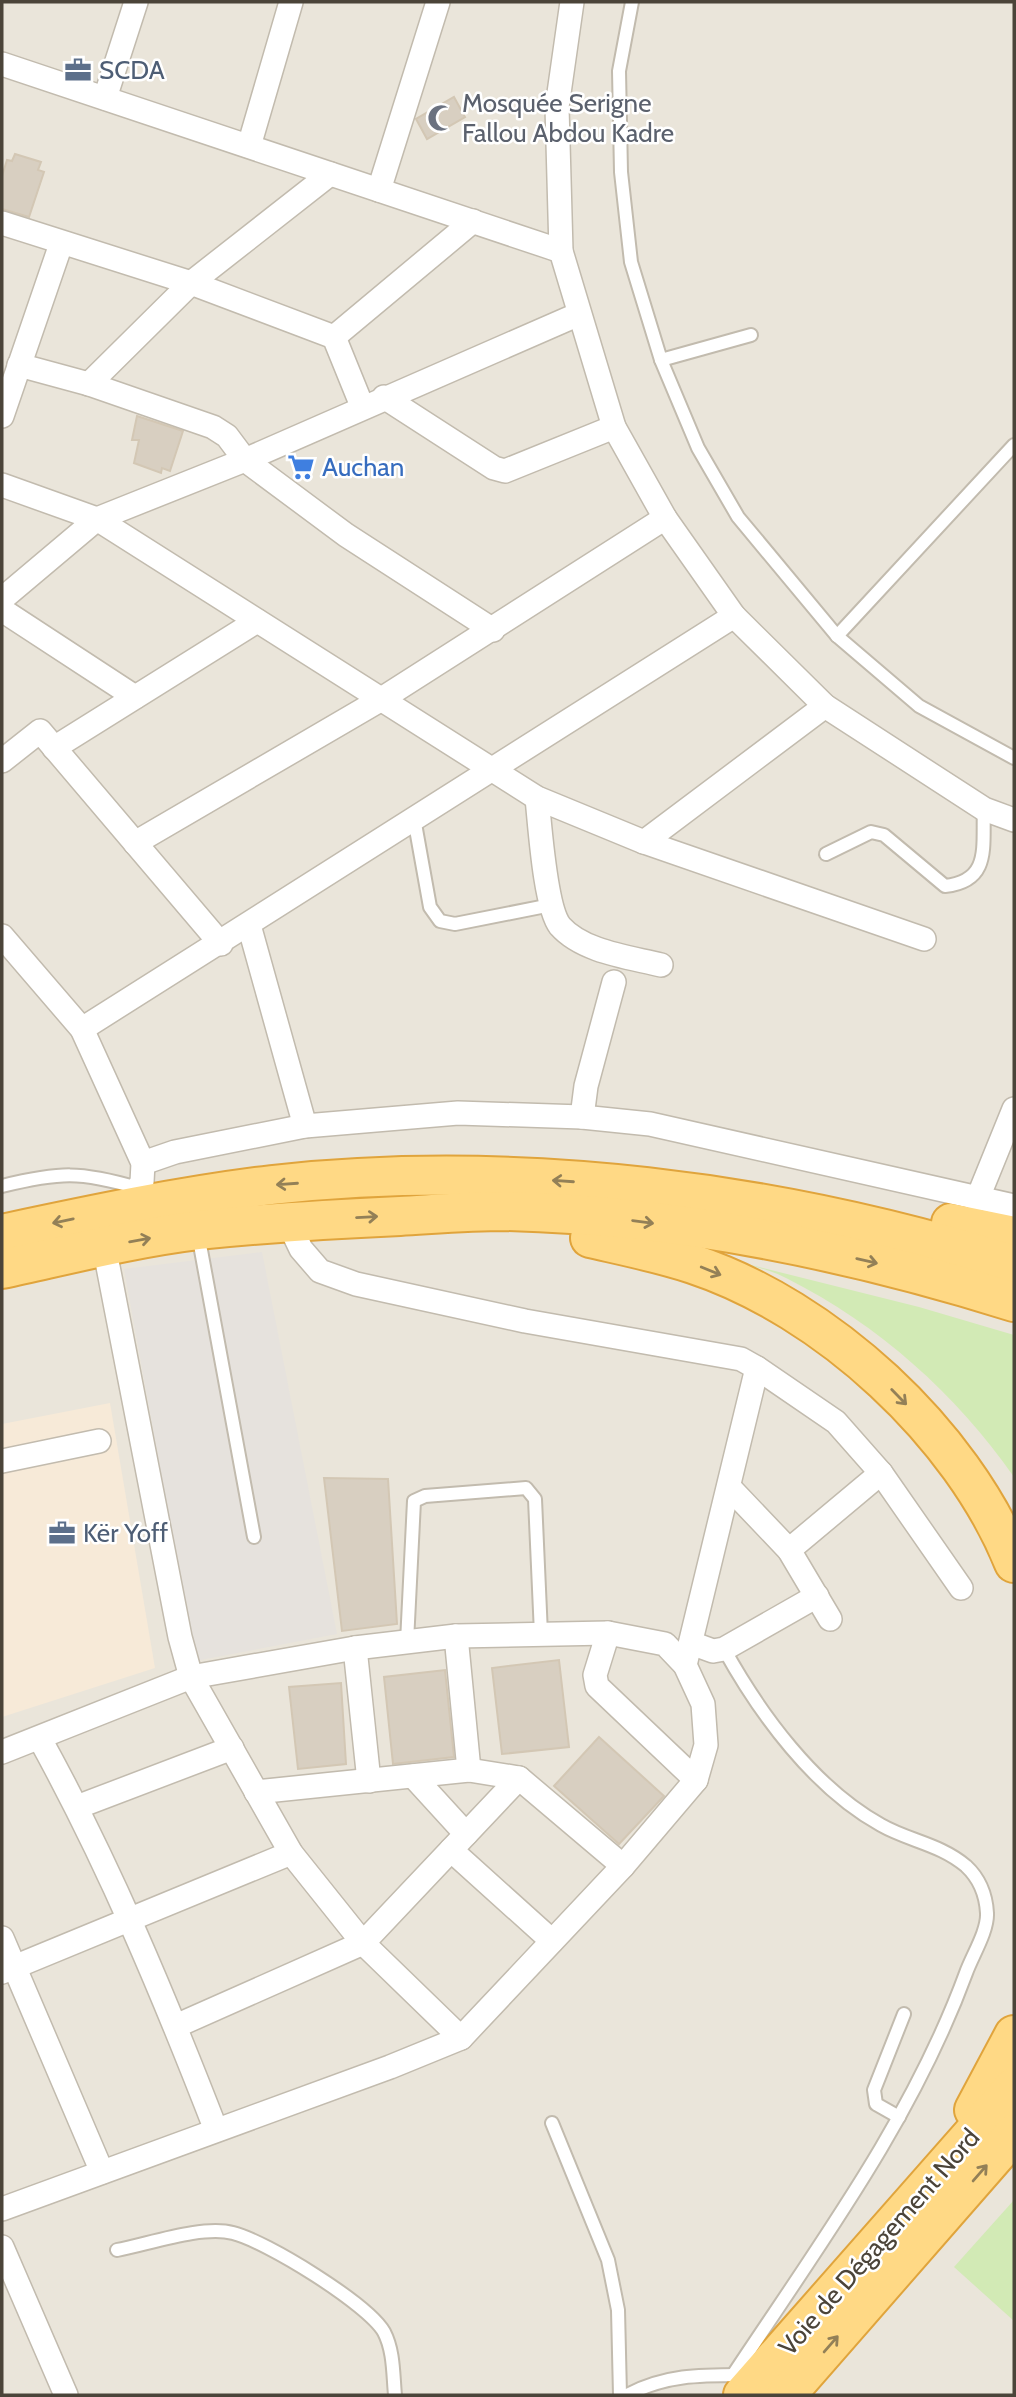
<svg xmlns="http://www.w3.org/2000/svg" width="1016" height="2397" font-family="Cabin,sans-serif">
  <rect width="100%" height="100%" fill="#f6f3ec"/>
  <rect fill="#eae5da" x="2" y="2" width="1012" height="2393"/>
  <path fill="#f7ead8" d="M110,1403L155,1668L2,1717V1424Z"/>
  <path fill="#e6e2dd" d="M262,1252L337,1634L195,1661L124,1269Z"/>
  <g fill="#d2eab5">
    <path d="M727,1259L919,1307L1014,1335V1477C956,1394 879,1325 788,1279C770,1269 747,1265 727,1259Z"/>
    <path d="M1014,2200V2321L954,2267Z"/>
  </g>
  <g fill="#d8cfc1" stroke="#d3c7b4" stroke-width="2">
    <path d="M454,97L465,117L427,139L416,119Z"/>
    <path d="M15,154L41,162L38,170L44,172L29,217L2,209V176L7,160L12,161Z"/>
    <path d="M137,416L183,431L170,471L162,468L161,473L134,463L139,440H132Z"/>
    <path d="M324,1478L388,1479L397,1624L342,1631Z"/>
    <path d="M559,1660L569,1747L502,1754L492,1668Z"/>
    <path d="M445,1670L454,1757L393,1764L384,1677Z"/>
    <path d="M341,1683L346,1764L298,1769L289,1687Z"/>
    <path d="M599,1737L664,1796L619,1844L554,1786Z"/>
  </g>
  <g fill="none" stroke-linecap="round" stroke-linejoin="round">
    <defs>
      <g id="service">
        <path d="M632,2L619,71L621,172L631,262L661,360L698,448L738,517L837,636L919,706L1014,758"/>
        <path d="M661,360L751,335"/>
        <path d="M837,636L1014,445"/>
        <path d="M414,818L430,907L440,921L455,924L551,905"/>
        <path d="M826,854L871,832L884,835L945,886C992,881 982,845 984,809"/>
        <path d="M2,1186C60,1172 80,1171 138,1188"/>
        <path d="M198,1234L254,1537"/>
        <path d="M407,1642L414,1501L425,1496L526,1488L535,1499L541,1634"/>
        <path d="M724,1649C760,1714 814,1788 881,1825C909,1841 940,1844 966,1866C980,1879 986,1895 987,1913C988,1931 972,1956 966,1973C912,2120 819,2245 733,2375"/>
        <path d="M899,2117L876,2104L874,2090L904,2014"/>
        <path d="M552,2123L608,2260L618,2310L620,2395"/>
        <path d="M117,2250C149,2244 202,2225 233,2233C266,2241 368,2304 384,2332C394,2351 393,2375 395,2395"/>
        <path d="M627,2395C665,2375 699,2375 741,2375"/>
      </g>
      <g id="minor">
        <path d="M572,2L557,107L561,251L614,427L665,518L734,616L825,706L984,809L1014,820"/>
        <path d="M2,64L561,251"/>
        <path d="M105,98L136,2"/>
        <path d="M249,146L291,2"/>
        <path d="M379,190L438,2"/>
        <path d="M2,223L191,283L334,337L362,406"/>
        <path d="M334,337L473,221"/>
        <path d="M19,365L89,384L213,427L227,436L245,460L346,535L493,630"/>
        <path d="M89,384L191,283L330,174"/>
        <path d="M384,397L494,468L505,471L614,427"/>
        <path d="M2,416L61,244"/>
        <path d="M2,485L97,519L537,798L644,842L924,939"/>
        <path d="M2,599L97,519L245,460L579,314"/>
        <path d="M2,610L135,697"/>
        <path d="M54,748L257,621"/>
        <path d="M2,761L40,731L221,944"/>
        <path d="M537,798C540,826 545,907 560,926C583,952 629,957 661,965"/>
        <path d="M644,842L825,706"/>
        <path d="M135,843L380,700L665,518"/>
        <path d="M249,925L305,1126"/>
        <path d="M2,936L82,1029L143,1163L142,1182L126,1207"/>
        <path d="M82,1029L734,616"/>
        <path d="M582,1117L586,1086L614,982"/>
        <path d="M143,1163L175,1152L305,1126L458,1113L582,1117L650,1124L1014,1206"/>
        <path d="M977,1200L1014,1109"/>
        <path d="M288,1222L301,1249L320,1271L356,1284L525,1321L741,1359L757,1368L685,1665"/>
        <path d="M104,1246L180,1637L191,1677L291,1853L363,1943L461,2038"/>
        <path d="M757,1368L836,1422L881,1473L961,1588"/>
        <path d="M2,1461L99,1441"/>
        <path d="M729,1487L789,1550L830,1619"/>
        <path d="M789,1550L881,1473"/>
        <path d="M608,1633L595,1675L597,1686L696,1780"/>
        <path d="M456,1636L469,1770"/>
        <path d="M691,1643L713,1651L724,1649L817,1596"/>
        <path d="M355,1648L369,1781"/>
        <path d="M40,1739C109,1864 164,1996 216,2130"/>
        <path d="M2,1752L191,1677L355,1648L456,1636L608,1633L665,1644L685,1665L703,1704L706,1745L696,1780L623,1866L461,2038L390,2067L2,2209"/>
        <path d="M413,1776L466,1834"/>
        <path d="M256,1792L469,1770L519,1778L623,1866"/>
        <path d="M77,1807L232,1748"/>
        <path d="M451,1850L552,1941"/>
        <path d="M2,1938L102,2172"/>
        <path d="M2,1972L291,1853"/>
        <path d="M176,2026L363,1943L519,1778"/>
        <path d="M2,2247L66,2395"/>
      </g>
      <g id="trunk">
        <path d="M951,1223L1014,1236"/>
        <path d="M2,1234C91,1215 181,1196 272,1185C518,1158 779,1191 1014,1265"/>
        <path d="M590,1238C625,1246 660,1253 693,1264C826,1308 962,1433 1014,1563"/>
        <path d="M2,1269C67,1255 133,1238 199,1230C266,1223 333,1219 400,1216C435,1214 470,1211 505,1211C677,1215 851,1251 1014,1302"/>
        <path d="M974,2110L1014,2035"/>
        <path d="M743,2395L1014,2087"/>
        <path d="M786,2395L1014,2134"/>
      </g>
    </defs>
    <use href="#service" stroke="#c2bbae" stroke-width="16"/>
    <use href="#minor" stroke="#c2bbae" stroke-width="26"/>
    <use href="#trunk" stroke="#e0a43c" stroke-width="42"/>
    <use href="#service" stroke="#fff" stroke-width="12"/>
    <use href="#minor" stroke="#fff" stroke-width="23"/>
    <use href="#trunk" stroke="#ffd985" stroke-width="38"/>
  </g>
  <defs><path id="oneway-shaft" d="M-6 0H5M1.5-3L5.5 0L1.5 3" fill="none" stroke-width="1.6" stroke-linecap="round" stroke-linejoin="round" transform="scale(1.75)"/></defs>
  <g stroke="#938057">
    <use href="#oneway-shaft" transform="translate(563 1181) rotate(-176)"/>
    <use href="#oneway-shaft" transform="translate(287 1184) rotate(176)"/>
    <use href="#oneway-shaft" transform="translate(367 1217) rotate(-3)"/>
    <use href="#oneway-shaft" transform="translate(63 1221) rotate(168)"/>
    <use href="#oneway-shaft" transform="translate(643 1222) rotate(8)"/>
    <use href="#oneway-shaft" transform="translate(140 1240) rotate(-10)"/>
    <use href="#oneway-shaft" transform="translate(867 1261) rotate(13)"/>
    <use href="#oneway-shaft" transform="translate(711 1271) rotate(22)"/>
    <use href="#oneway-shaft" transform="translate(899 1397) rotate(46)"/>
    <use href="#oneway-shaft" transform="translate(980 2173) rotate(-49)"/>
    <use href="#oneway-shaft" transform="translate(831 2344) rotate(-49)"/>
  </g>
  <defs>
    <symbol id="office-bare" viewBox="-9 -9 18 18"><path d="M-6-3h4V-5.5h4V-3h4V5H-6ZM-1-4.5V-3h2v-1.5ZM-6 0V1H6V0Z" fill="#5c6f8a" stroke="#fff" stroke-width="2.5" paint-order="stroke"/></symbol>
    <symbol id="mosque-bare" viewBox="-9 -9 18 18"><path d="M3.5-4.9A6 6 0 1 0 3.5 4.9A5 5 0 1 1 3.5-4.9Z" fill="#6b7280" stroke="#fff" stroke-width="2.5" paint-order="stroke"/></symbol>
    <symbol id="supermarket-bare" viewBox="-9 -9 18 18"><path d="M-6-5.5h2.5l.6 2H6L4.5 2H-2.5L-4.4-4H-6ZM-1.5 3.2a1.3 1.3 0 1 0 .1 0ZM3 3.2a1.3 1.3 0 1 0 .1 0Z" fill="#3f7fe0" stroke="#fff" stroke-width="2.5" paint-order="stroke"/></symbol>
  </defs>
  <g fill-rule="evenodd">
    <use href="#office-bare" x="59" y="51" width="38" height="38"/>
    <use href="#mosque-bare" x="422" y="99" width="38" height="38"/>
    <use href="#supermarket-bare" x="282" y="448" width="38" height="38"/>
    <use href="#office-bare" x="43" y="1514" width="38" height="38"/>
  </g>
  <g text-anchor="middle" stroke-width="5" stroke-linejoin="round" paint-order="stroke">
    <g font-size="26" fill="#4e5e75" stroke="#fff" text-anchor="start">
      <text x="99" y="79">SCDA</text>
      <text x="83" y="1542">Kër Yoff</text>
    </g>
    <g font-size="26" fill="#5b616d" stroke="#fff" text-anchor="start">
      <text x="462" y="112">Mosquée Serigne<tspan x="462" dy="30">Fallou Abdou Kadre</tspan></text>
    </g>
    <g font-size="26" fill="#366cbe" stroke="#fff" text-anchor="start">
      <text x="322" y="476">Auchan</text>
    </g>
    <g font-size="26" fill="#4b4439" stroke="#fff">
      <text transform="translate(879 2242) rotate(-49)" y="9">Voie de Dégagement Nord</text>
    </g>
  </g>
  <rect width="1016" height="2397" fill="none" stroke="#4b4439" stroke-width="7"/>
</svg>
